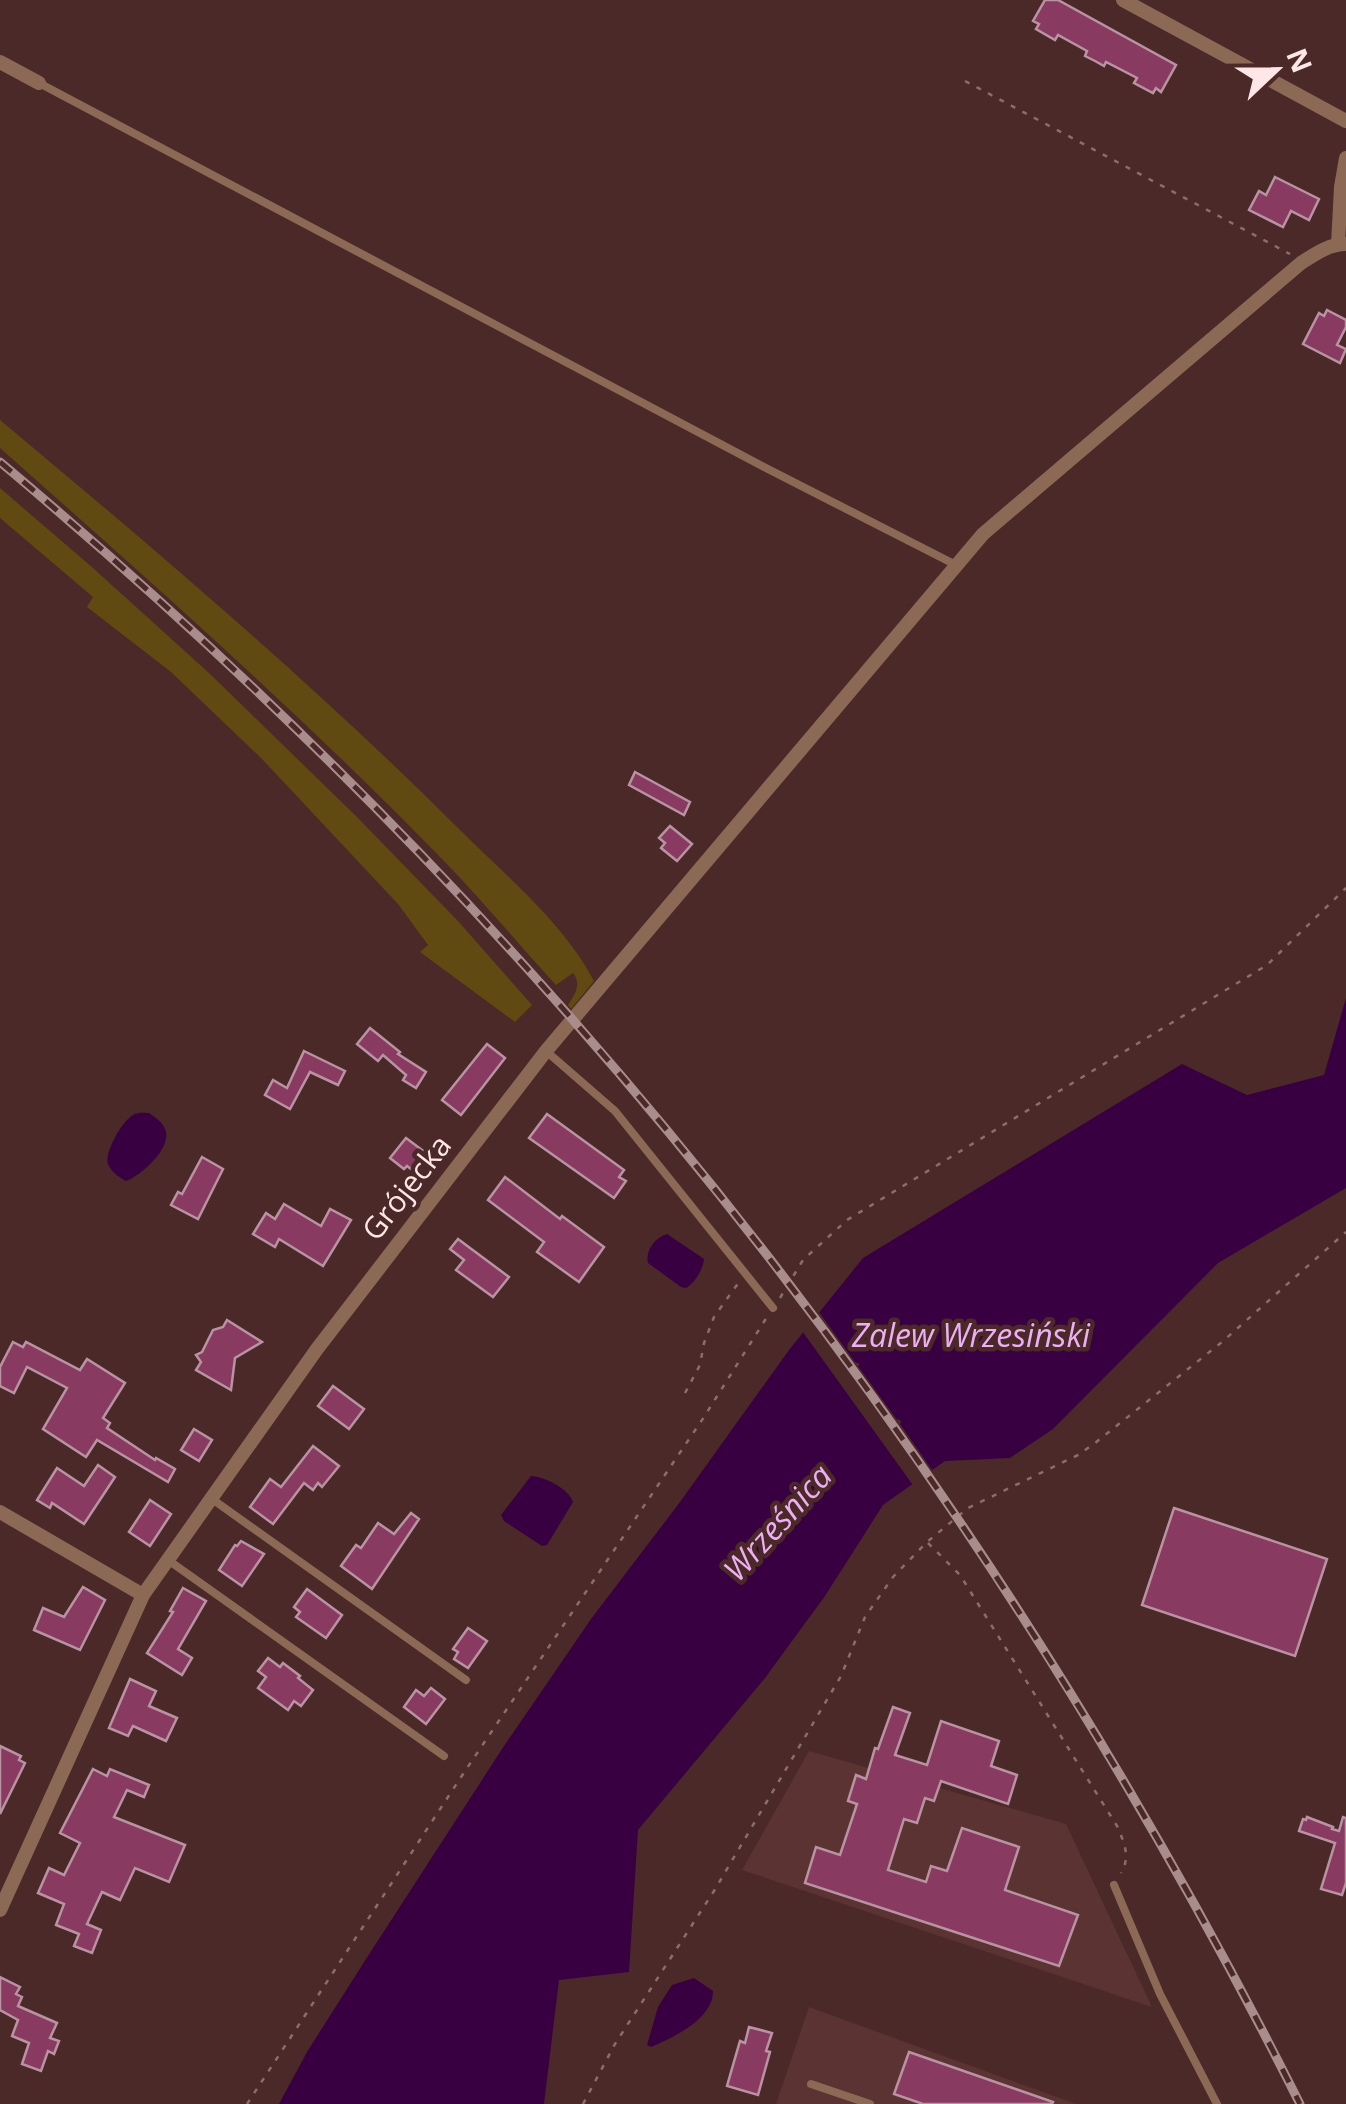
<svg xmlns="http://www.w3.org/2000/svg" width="1346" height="2104" font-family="'Open Sans',sans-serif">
  <rect width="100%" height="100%" fill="#4a2928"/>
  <g fill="#5b3332">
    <path d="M809,1751L1066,1824L1152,2007L742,1870Z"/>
    <path d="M809,2007L1076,2104H776Z"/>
  </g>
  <g fill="#614912">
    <path d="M0,420C157,551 314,684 459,829C505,875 564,923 594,981L571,1009L568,1005C575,994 582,985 573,973L556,985C518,944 483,901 444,861C303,716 151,582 0,448Z"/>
    <path d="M0,488L93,568L209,673L356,816L457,920L532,1005L515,1022L420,952L428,945L398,904L262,759L171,672L87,607L93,597L0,518Z"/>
  </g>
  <g fill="#390041">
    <path d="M1346,998V1188L1218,1263L1053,1429L1010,1458L945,1461L883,1505L825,1596L765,1678L638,1830L629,1972L559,1980L544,2104H279L307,2052L366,1959L502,1749L591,1619L680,1502L789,1350L863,1258L1182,1064L1247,1095L1324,1075Z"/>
    <path d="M149,1113C156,1118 164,1123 166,1132C170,1149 141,1176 126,1181C119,1177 111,1172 108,1164C104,1153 122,1121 133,1115C138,1112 144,1113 149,1113Z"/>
    <path d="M667,1234L704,1259C703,1269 695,1283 686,1288L681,1287L648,1263C645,1250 655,1238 667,1234Z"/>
    <path d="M531,1476C545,1477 568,1488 573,1502L547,1545L542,1546L504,1521L501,1515Z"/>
    <path d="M694,1978L713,1991C713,2019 674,2037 651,2047L647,2045L658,2007L672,1985Z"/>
  </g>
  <path fill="#4a2928" d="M816,1308L855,1362L860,1364L858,1366L897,1420L899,1419L901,1422L900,1424L935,1474L915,1488L800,1328Z"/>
  <g fill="#893a60" stroke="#b993a2" stroke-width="2.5">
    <path d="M1045,0H1058L1176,65L1161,92L1156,88L1153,93L1134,83L1137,78L1106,62L1104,66L1095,61L1085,56L1087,51L1058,35L1055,40L1036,29L1039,24L1033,21Z"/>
    <path d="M1275,177L1319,199L1309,220L1291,211L1283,227L1249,210L1259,191L1266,195Z"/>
    <path d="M1327,310L1346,320V327L1337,345L1346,349L1340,363L1303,344L1319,313L1324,316Z"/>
    <path d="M635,772L690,802L684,815L629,785Z"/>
    <path d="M670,826L692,844L677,861L661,848L665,843L659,838Z"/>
    <path d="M370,1028L400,1052L398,1054L426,1072L416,1088L403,1080L406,1075L383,1055L378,1061L357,1044Z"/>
    <path d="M487,1044L505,1058L461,1115L442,1100Z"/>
    <path d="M304,1051L345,1071L338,1085L310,1072L290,1109L265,1095L273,1080L287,1088Z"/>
    <path d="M547,1114L624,1170L619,1177L626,1181L614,1198L529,1138Z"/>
    <path d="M406,1138L430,1156L416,1173L407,1166L404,1169L390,1158Z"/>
    <path d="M202,1157L223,1169L198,1219L171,1205L178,1192L182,1194Z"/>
    <path d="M505,1177L560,1219L562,1216L604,1247L579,1282L537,1252L544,1242L488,1200Z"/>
    <path d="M284,1204L321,1226L330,1209L351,1220L323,1266L279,1239L275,1247L253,1234L266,1213L275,1219Z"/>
    <path d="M458,1239L509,1277L493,1297L456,1270L464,1260L450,1249Z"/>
    <path d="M227,1320L262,1342L235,1358L231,1390L196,1370L201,1362L196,1355L202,1352L213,1330L223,1327Z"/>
    <path d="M13,1342L23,1347L26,1342L80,1370L87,1359L125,1383L103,1418L110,1423L107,1428L155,1460L156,1458L175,1469L168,1482L97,1440L86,1457L43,1429L67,1388L27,1367L14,1393L0,1386V1367Z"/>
    <path d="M333,1386L364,1409L349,1429L318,1406Z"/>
    <path d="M194,1429L212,1440L199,1461L181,1450Z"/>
    <path d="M313,1446L339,1466L322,1487L318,1483L313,1490L304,1483L273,1524L250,1507L270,1479L281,1487Z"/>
    <path d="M98,1465L115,1477L84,1524L52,1503L50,1508L37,1500L57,1468L84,1486Z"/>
    <path d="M150,1500L171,1514L150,1546L129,1532Z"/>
    <path d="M1174,1508L1327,1559L1295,1656L1142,1605Z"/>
    <path d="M411,1513L419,1519L372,1589L341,1566L356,1545L361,1548L378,1523L394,1534Z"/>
    <path d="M241,1541L264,1554L242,1586L219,1570L235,1545L237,1546Z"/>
    <path d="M83,1587L105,1600L80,1650L34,1630L43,1608L64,1617Z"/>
    <path d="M183,1588L206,1601L178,1649L192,1658L182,1675L147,1653L173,1612L170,1611Z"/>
    <path d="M307,1589L342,1615L326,1638L296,1617L300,1612L294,1607Z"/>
    <path d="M468,1628L487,1641L468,1668L454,1659L458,1652L453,1649Z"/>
    <path d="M268,1658L280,1667L283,1663L300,1676L298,1678L313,1690L301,1706L294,1701L288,1710L258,1688L266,1677L258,1671Z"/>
    <path d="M130,1679L156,1691L149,1706L177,1718L166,1741L133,1726L128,1736L109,1728Z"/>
    <path d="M431,1688L445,1699L426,1724L404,1707L416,1690L424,1696Z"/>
    <path d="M893,1707L910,1713L895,1755L927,1765L941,1721L999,1741L991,1766L1017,1775L1008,1804L941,1781L934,1801L925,1798L917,1823L904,1819L888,1870L926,1882L931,1866L947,1871L962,1828L1019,1847L1005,1890L1078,1915L1059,1966L805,1883L816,1847L840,1855L857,1804L848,1801L856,1775L866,1779L875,1748L878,1749Z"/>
    <path d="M0,1746L21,1756L19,1760L25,1763L0,1814Z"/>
    <path d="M93,1769L107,1776L110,1769L149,1785L144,1797L127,1790L114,1817L185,1845L169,1882L135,1868L120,1900L102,1892L87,1924L101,1930L92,1953L74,1946L79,1934L56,1925L64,1904L38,1893L49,1868L64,1875L80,1843L60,1833Z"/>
    <path d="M1307,1817L1333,1827L1332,1829L1339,1831L1343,1817L1346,1818V1883L1342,1895L1321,1889L1335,1843L1299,1831L1303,1819L1306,1820Z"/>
    <path d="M0,1977L20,1987L16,1994L22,1997L18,2006L57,2023L50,2038L59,2041L54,2054L48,2051L41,2071L22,2064L29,2043L12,2036L18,2020L0,2010Z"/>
    <path d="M749,2027L772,2033L766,2051L770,2052L758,2095L727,2086L740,2041L745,2043Z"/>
    <path d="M909,2052L1053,2102L1052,2104H923L894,2094Z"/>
  </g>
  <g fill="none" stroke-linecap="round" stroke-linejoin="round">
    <g stroke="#8b6d6c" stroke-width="2.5" stroke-dasharray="5 8" stroke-linecap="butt">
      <path d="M965,81L1290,254"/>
      <path d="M780,1298L803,1260L847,1220L1267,965L1346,888"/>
      <path d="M685,1393L700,1365L704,1343L714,1317L739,1282"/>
      <path d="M928,1543L960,1575L1117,1826C1124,1842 1131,1857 1121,1873"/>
      <path d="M247,2104L465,1771L704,1417L767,1317"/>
      <path d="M583,2104L615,2044L714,1891L841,1676L865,1617L893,1577L927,1542L968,1508L1078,1455L1095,1443L1222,1342L1346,1232"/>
    </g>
    <g stroke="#8b6955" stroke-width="8">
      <path d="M39,83L764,467L956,565"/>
      <path d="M546,1051L615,1111L773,1308"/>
      <path d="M212,1499L466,1680"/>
      <path d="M168,1560L444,1756"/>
      <path d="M1114,1885L1160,1994L1217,2104"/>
      <path d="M811,2084L870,2104"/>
    </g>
    <g stroke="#8b6955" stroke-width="14">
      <path d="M1123,0L1346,121"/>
      <path d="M0,62L39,83"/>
      <path d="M1338,244L1341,187L1346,158"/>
      <path d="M0,1512L143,1595"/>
      <path d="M0,1910L143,1595L317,1349L546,1051L983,534L1301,263C1315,254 1329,244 1346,244"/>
    </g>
    <defs>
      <path id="rail" d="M0,462C192,623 374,797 541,984C843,1321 1097,1700 1300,2104"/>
    </defs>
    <use href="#rail" stroke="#a98d8c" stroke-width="9"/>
    <use href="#rail" stroke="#4a2928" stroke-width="5" stroke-dasharray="15" stroke-linecap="butt"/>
  </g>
  <g text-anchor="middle" stroke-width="9" stroke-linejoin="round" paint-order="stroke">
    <g font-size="30" fill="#fee7e6" stroke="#4a2928">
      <text transform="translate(407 1188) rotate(-52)" y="10">Grójecka</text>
    </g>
    <g font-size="32" font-style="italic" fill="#ecaef5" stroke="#4a2928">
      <text x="971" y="1347">Zalew Wrzesiński</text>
      <text transform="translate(778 1523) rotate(-48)" y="11">Wrześnica</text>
    </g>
  </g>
  <g transform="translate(1276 70) rotate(68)" stroke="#4a2928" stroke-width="8" paint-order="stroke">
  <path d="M0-8L18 38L0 25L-18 38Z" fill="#fee7e6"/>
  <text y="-15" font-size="28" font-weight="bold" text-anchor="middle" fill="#fee7e6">N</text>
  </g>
</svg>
